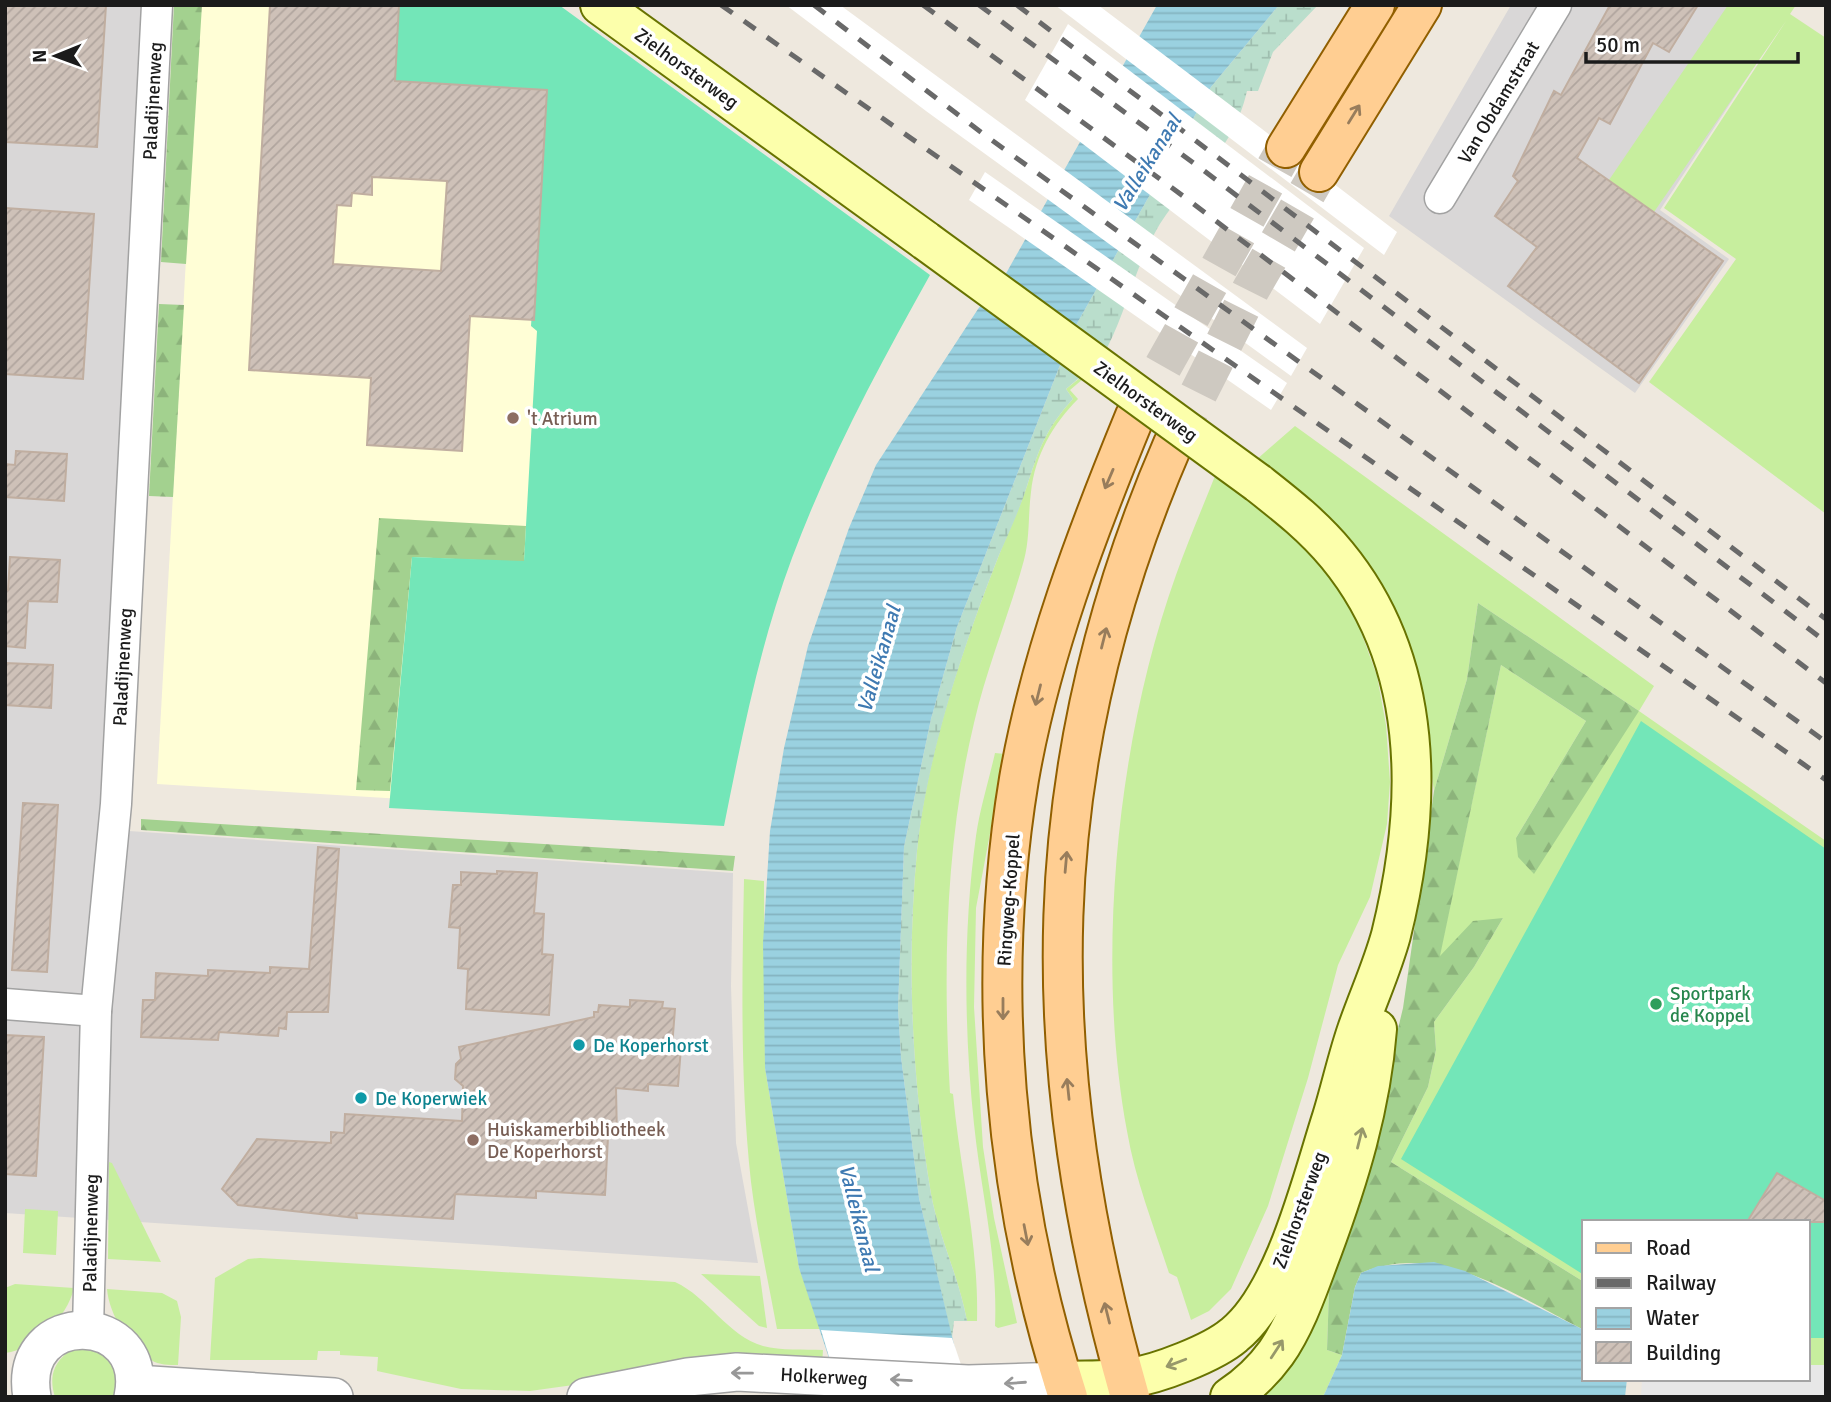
<svg xmlns="http://www.w3.org/2000/svg" width="1831" height="1402" font-family="Signika,sans-serif">
  <defs>
    <pattern id="forest-firs" width="22" height="20" patternUnits="userSpaceOnUse" patternTransform="scale(1.75)"><rect width="22" height="20" fill="#a3d18f"/><path d="M5 1l3.5 6h-7zM16 11l3.5 6h-7z" fill="#8cb37b"/></pattern>
    <pattern id="wetland-marsh" width="20" height="14" patternUnits="userSpaceOnUse" patternTransform="scale(1.75)"><rect width="20" height="14" fill="#badecc"/><path d="M1 5h8M5 5V1M11 12h8M15 12V8" fill="none" stroke="#9fbeaf"/></pattern>
    <pattern id="water-rules" width="6" height="5" patternUnits="userSpaceOnUse" patternTransform="scale(1.75)"><rect width="6" height="5" fill="#9ad1e0"/><path d="M0 2.5h6" fill="none" stroke="#84b3c0"/></pattern>
    <pattern id="building-hatch" width="6" height="6" patternUnits="userSpaceOnUse" patternTransform="scale(1.75)"><rect width="6" height="6" fill="#cec1b8"/><path d="M-1 1l2-2M0 6l6-6M5 7l2-2" fill="none" stroke="#b0a59e"/></pattern>
  </defs>
  <rect width="100%" height="100%" fill="#eee8de"/>
  <g fill="#d9d7d7">
    <path d="M5,5H172L129,831L733,873L731,986L736,1143L758,1263L5,1213Z"/>
    <path d="M1511,5H1795L1660,210L1729,259L1635,393L1389,216Z"/>
  </g>
  <path fill="#fffed6" d="M200,5H536L781,554L718,818L157,784Z"/>
  <g fill="#c7ee9e">
    <path d="M1728,5H1796L1790,14L1826,38V514L1649,382L1736,259L1664,208L1786,21L1654,212L1609,180Z"/>
    <path d="M1081,377L1083,379L1070,390L1078,399C1053,424 1035,455 1031,492C1028,515 1030,537 1024,560C1009,615 987,667 974,723C945,844 943,970 950,1093L953,1094C960,1170 979,1245 977,1321H967C959,1277 939,1238 931,1194C912,1081 906,965 917,851C926,755 964,644 999,555C1008,532 1019,510 1027,486C1039,449 1046,428 1073,399L1066,389Z"/>
    <path d="M1295,426L1654,686L1639,711L1826,841V1365H1808V1222H1584V1282L1391,1162L1428,1087L1436,1050L1434,1022L1474,967L1503,918L1439,958L1501,665L1586,721L1516,838L1639,711L1478,603L1467,679L1434,791L1422,707L1256,460Z"/>
    <path d="M1215,476L1263,507L1313,556L1340,592L1360,629L1377,676L1386,725L1390,782L1387,824L1370,897L1338,965L1308,1078L1268,1206L1231,1289L1209,1311L1191,1320L1177,1277L1169,1273C1154,1227 1135,1179 1127,1131C1095,959 1117,739 1176,575C1188,541 1202,509 1215,476Z"/>
    <path d="M995,753L1005,754L976,908L974,1007L983,1147L994,1218L1017,1323L998,1328L995,1326C998,1257 981,1192 974,1124C964,1030 963,930 976,836C980,808 989,780 995,753Z"/>
    <path d="M744,879L764,881L765,1068L799,1268L822,1329H777C768,1280 757,1231 751,1182C740,1082 742,980 744,879Z"/>
    <path d="M109,1162L112,1163L161,1262L108,1259Z"/>
    <path d="M25,1209L58,1211L56,1255L23,1253Z"/>
    <path d="M260,1258L675,1282C708,1297 728,1336 763,1346C781,1351 804,1349 823,1350L822,1365L660,1373L530,1391L461,1389L377,1371L378,1357L340,1355V1351H318L317,1360H210L215,1278L248,1259Z"/>
    <path d="M1330,1261L1327,1350L1342,1355L1323,1397H1248Z"/>
    <path d="M701,1274L760,1276L767,1328L759,1326Z"/>
    <path d="M15,1284L74,1288C67,1317 37,1349 5,1353V1288Z"/>
    <path d="M107,1289L162,1293L177,1301L181,1317L178,1365C169,1365 159,1365 151,1360C129,1347 109,1314 107,1289Z"/>
    <path d="M74,1348C79,1348 87,1347 92,1348C113,1354 123,1379 113,1397H55C48,1374 55,1360 74,1348Z"/>
  </g>
  <g fill="url(#forest-firs)">
    <path d="M174,5H202L186,264L161,262Z"/>
    <path d="M159,304L184,305L173,497L149,496Z"/>
    <path d="M379,518L526,526L524,562L412,557L390,791L356,790Z"/>
    <path d="M1478,603L1639,711L1534,874L1518,857L1516,838L1586,721L1501,665L1440,956L1473,921L1503,918L1474,967L1434,1022L1436,1050L1428,1087L1391,1162L1584,1282V1330C1516,1296 1439,1240 1361,1273L1355,1287L1342,1355L1327,1350L1330,1261L1369,1149L1403,1008L1434,791L1467,679Z"/>
    <path d="M141,819L735,856L733,871L141,830Z"/>
  </g>
  <path fill="url(#wetland-marsh)" d="M1279,5H1318L1273,52L1258,91H1247C1231,159 1190,174 1157,229C1135,267 1127,309 1107,348L1099,361L1066,389L1073,399C1046,428 1039,449 1027,486C1020,509 1009,532 999,555C964,644 927,755 917,851C906,965 912,1080 931,1194C939,1238 959,1277 967,1321H954L952,1338L919,1198L901,1057L898,1008L904,847L931,719L957,627L1075,327L1211,87Z"/>
  <g fill="#73e6b8">
    <path d="M327,5H559L930,275C879,366 829,459 792,558C760,644 742,736 724,826L389,808L412,557L524,561L537,331L531,326L546,98L324,83Z"/>
    <path d="M1641,721L1826,849V1338H1808V1222H1584V1275L1401,1159Z"/>
  </g>
  <path fill="#e7e7e7" d="M1808,1365H1826V1397H1641L1642,1379H1808Z"/>
  <g fill="url(#water-rules)">
    <path d="M1157,5H1279L1211,87L1075,327L957,627L931,719L904,847L898,1008L901,1057L919,1198L956,1353L842,1397L799,1268L765,1068L763,943L770,831L784,748L808,646L849,528L876,465L978,309L1004,277Z"/>
    <path d="M1434,1262L1465,1271L1584,1330V1379H1627L1625,1397H1323L1342,1355L1355,1287L1361,1273L1378,1266Z"/>
  </g>
  <g fill="#fff">
    <path d="M786,5H840L1307,348L1291,376L926,111Z"/>
    <path d="M1055,5H1098L1262,129L1397,232L1384,255Z"/>
    <path d="M1068,24L1364,248L1320,324L1025,100Z"/>
    <path d="M985,172L1287,383L1271,410L969,200Z"/>
    <path d="M821,1330L952,1338L972,1397H841Z"/>
  </g>
  <g fill="url(#building-hatch)" stroke="#c0aea0" stroke-width="2" fill-rule="evenodd">
    <path d="M5,5H106L97,147L5,142Z"/>
    <path d="M270,5H399L395,81L547,90L534,320L470,316L462,451L367,445L371,378L249,370ZM372,177L447,181L441,271L333,264L337,205L351,206L352,193L372,195Z"/>
    <path d="M1610,5H1698L1669,52L1653,43L1610,124L1599,118L1577,158L1723,261L1639,383L1508,286L1537,247L1495,216L1518,181L1513,176L1554,91L1561,95Z"/>
    <path d="M5,208L94,214L83,379L5,374Z"/>
    <path d="M16,451L67,454L64,501L5,497V464L15,465Z"/>
    <path d="M10,557L60,560L57,602L28,601L25,648L5,646V590H8Z"/>
    <path d="M5,663L53,665L51,708L5,705Z"/>
    <path d="M23,803L58,805L47,972L12,970Z"/>
    <path d="M318,847L339,849L328,1012H287L286,1029L279,1028L278,1036L219,1032L218,1040L141,1037L143,1000H155L156,973L208,976V970L270,973V967L309,969Z"/>
    <path d="M497,871L537,873L534,913L544,914L542,954L553,955L549,1015L466,1009L468,969L458,968L460,928L449,927L453,885H461V872L497,874Z"/>
    <path d="M630,1000L663,1002L662,1008L675,1009L672,1047H681L678,1086L648,1084V1091L616,1088L617,1138L608,1137L605,1195L536,1191V1198L455,1194L453,1219L356,1213L357,1218L238,1205L222,1189L257,1139L331,1143V1132L344,1133L345,1114L462,1121L463,1086L455,1079L456,1064L461,1059L459,1047L594,1017V1012H598L599,1005L630,1007Z"/>
    <path d="M5,1035L44,1037L36,1176L5,1174Z"/>
    <path d="M1777,1173L1826,1201V1222H1747Z"/>
  </g>
  <g fill="none" stroke-linecap="round" stroke-linejoin="round">
    <g stroke="#cec9c1" stroke-width="38" stroke-dasharray="38 19" stroke-linecap="butt">
      <path d="M1135,416L1286,148"/>
      <path d="M1173,444L1251,289L1319,172"/>
    </g>
    <defs>
      <g id="minor">
        <path d="M1440,198L1556,5"/>
        <path d="M5,1004L96,1011"/>
        <path d="M88,1329L96,1011L116,804L157,5"/>
      </g>
      <g id="tertiary">
        <path d="M136,1384L334,1397"/>
        <path d="M32,1397C16,1306 151,1310 133,1397"/>
        <path d="M586,1397L688,1377L737,1372L968,1384L1063,1381"/>
      </g>
      <g id="secondary">
        <path d="M600,5L926,241"/>
        <path d="M1063,1381C1085,1380 1108,1381 1130,1378C1158,1374 1213,1353 1234,1335C1285,1294 1312,1179 1332,1117C1341,1088 1347,1059 1357,1030C1368,998 1382,968 1391,935C1423,806 1426,663 1337,555C1313,526 1286,505 1258,483"/>
        <path d="M1230,1397C1248,1385 1263,1371 1276,1353C1297,1323 1309,1285 1322,1251C1349,1178 1371,1107 1377,1029"/>
      </g>
      <g id="primary">
        <path d="M1286,148L1375,5"/>
        <path d="M1319,172L1422,5"/>
        <path d="M1068,1397C1004,1198 985,985 1019,779C1041,653 1087,533 1135,416"/>
        <path d="M1130,1397C1035,1062 1033,767 1173,444"/>
      </g>
    </defs>
    <use href="#minor" stroke="#a2a2a2" stroke-width="33"/>
    <use href="#tertiary" stroke="#a2a2a2" stroke-width="40"/>
    <use href="#secondary" stroke="#687300" stroke-width="42"/>
    <use href="#primary" stroke="#915f00" stroke-width="42"/>
    <use href="#minor" stroke="#fff" stroke-width="30"/>
    <use href="#tertiary" stroke="#fff" stroke-width="37"/>
    <use href="#secondary" stroke="#fcffab" stroke-width="38"/>
    <use href="#primary" stroke="#ffce92" stroke-width="38"/>
    <g stroke="#696969" stroke-width="5" stroke-dasharray="14 14" stroke-linecap="butt">
      <path d="M721,5L1826,780"/>
      <path d="M814,5L986,136L1826,742"/>
      <path d="M923,5L1183,196L1826,683"/>
      <path d="M979,5L1199,167L1826,642"/>
      <path d="M1017,5L1826,619"/>
    </g>
    <defs>
      <path id="secondary-bridge" d="M926,241L1258,483"/>
    </defs>
    <use href="#secondary-bridge" stroke="#687300" stroke-width="42" stroke-linecap="butt"/>
    <use href="#secondary-bridge" stroke="#fcffab" stroke-width="38"/>
  </g>
  <defs><path id="oneway-shaft" d="M-6 0H5M1.5-3L5.5 0L1.5 3" fill="none" stroke-width="1.6" stroke-linecap="round" stroke-linejoin="round" transform="scale(1.75)"/></defs>
  <g stroke="#987d5c">
    <use href="#oneway-shaft" transform="translate(1354 114) rotate(-58)"/>
    <use href="#oneway-shaft" transform="translate(1109 479) rotate(113)"/>
    <use href="#oneway-shaft" transform="translate(1104 638) rotate(-76)"/>
    <use href="#oneway-shaft" transform="translate(1038 695) rotate(104)"/>
    <use href="#oneway-shaft" transform="translate(1066 862) rotate(-85)"/>
    <use href="#oneway-shaft" transform="translate(1003 1009) rotate(90)"/>
    <use href="#oneway-shaft" transform="translate(1068 1089) rotate(-96)"/>
    <use href="#oneway-shaft" transform="translate(1026 1235) rotate(79)"/>
    <use href="#oneway-shaft" transform="translate(1107 1313) rotate(-104)"/>
  </g>
  <g stroke="#97986a">
    <use href="#oneway-shaft" transform="translate(1360 1138) rotate(-76)"/>
    <use href="#oneway-shaft" transform="translate(1277 1349) rotate(-57)"/>
    <use href="#oneway-shaft" transform="translate(1176 1363) rotate(159)"/>
  </g>
  <g stroke="#989898">
    <use href="#oneway-shaft" transform="translate(742 1373) rotate(-179)"/>
    <use href="#oneway-shaft" transform="translate(901 1380) rotate(-177)"/>
    <use href="#oneway-shaft" transform="translate(1015 1383) rotate(176)"/>
  </g>
  <g fill="#8d6e63" stroke="#fff" stroke-width="2.5">
    <circle cx="513" cy="418" r="7"/>
    <circle cx="473" cy="1140" r="7"/>
  </g>
  <circle fill="#2e9e5b" stroke="#fff" stroke-width="2.5" cx="1656" cy="1004" r="7"/>
  <g fill="#0f9aa8" stroke="#fff" stroke-width="2.5">
    <circle cx="579" cy="1045" r="7"/>
    <circle cx="361" cy="1098" r="7"/>
  </g>
  <g text-anchor="middle" stroke-width="7" stroke-linejoin="round" paint-order="stroke">
    <g font-size="19" fill="#1b1b1b" stroke="#fff">
      <text transform="translate(687 68) rotate(36)" y="7">Zielhorsterweg</text>
      <text transform="translate(152 101) rotate(-87)" y="7">Paladijnenweg</text>
      <text transform="translate(1498 102) rotate(-59)" y="7">Van Obdamstraat</text>
      <text transform="translate(1146 401) rotate(36)" y="7">Zielhorsterweg</text>
      <text transform="translate(122 667) rotate(-87)" y="7">Paladijnenweg</text>
      <text transform="translate(1008 900) rotate(-86)" y="7">Ringweg-Koppel</text>
      <text transform="translate(1299 1210) rotate(-70)" y="7">Zielhorsterweg</text>
      <text transform="translate(90 1233) rotate(-89)" y="7">Paladijnenweg</text>
      <text transform="translate(824 1376) rotate(3)" y="7">Holkerweg</text>
    </g>
    <g font-size="19" fill="#785e54" stroke="#fff" text-anchor="start">
      <text x="527" y="425">'t Atrium</text>
      <text x="487" y="1136">Huiskamerbibliotheek<tspan x="487" dy="22">De Koperhorst</tspan></text>
    </g>
    <g font-size="19" fill="#27864d" stroke="#fff" text-anchor="start">
      <text x="1670" y="1000">Sportpark<tspan x="1670" dy="22">de Koppel</tspan></text>
    </g>
    <g font-size="19" fill="#0d838f" stroke="#fff" text-anchor="start">
      <text x="593" y="1052">De Koperhorst</text>
      <text x="375" y="1105">De Koperwiek</text>
    </g>
    <g font-size="21" font-style="italic" fill="#3f7ab2" stroke="#fff">
      <text transform="translate(1147 163) rotate(-58)" y="7">Valleikanaal</text>
      <text transform="translate(879 659) rotate(-74)" y="7">Valleikanaal</text>
      <text transform="translate(859 1218) rotate(76)" y="7">Valleikanaal</text>
    </g>
  </g>
  <rect width="1831" height="1402" fill="none" stroke="#1b1b1b" stroke-width="14"/>
  <rect x="1582" y="1220" width="228" height="161" fill="#ffffff" stroke="#a4a4a4" stroke-width="2"/>
  <rect x="1596" y="1243" width="35" height="10" fill="#ffce92" stroke="#a4a4a4" stroke-width="2"/>
  <text x="1646" y="1255" font-size="21" fill="#1b1b1b">Road</text>
  <rect x="1596" y="1278" width="35" height="10" fill="#696969" stroke="#a4a4a4" stroke-width="2"/>
  <text x="1646" y="1290" font-size="21" fill="#1b1b1b">Railway</text>
  <rect x="1596" y="1308" width="35" height="21" fill="url(#water-rules)" stroke="#a4a4a4" stroke-width="2"/>
  <text x="1646" y="1325" font-size="21" fill="#1b1b1b">Water</text>
  <rect x="1596" y="1342" width="35" height="21" fill="url(#building-hatch)" stroke="#a4a4a4" stroke-width="2"/>
  <text x="1646" y="1360" font-size="21" fill="#1b1b1b">Building</text>
  <g transform="translate(56 56) rotate(269)" stroke="#ffffff" stroke-width="5" paint-order="stroke">
  <path d="M0-5L12 26L0 18L-12 26Z" fill="#1b1b1b"/>
  <text y="-10" font-size="19" font-weight="bold" text-anchor="middle" fill="#1b1b1b">N</text>
  </g>
  <path d="M1586 52v10h212v-10" fill="none" stroke="#1b1b1b" stroke-width="3.5"/>
  <text x="1596" y="52" font-size="21" fill="#1b1b1b" stroke="#ffffff" stroke-width="5" paint-order="stroke">50 m</text>
</svg>
